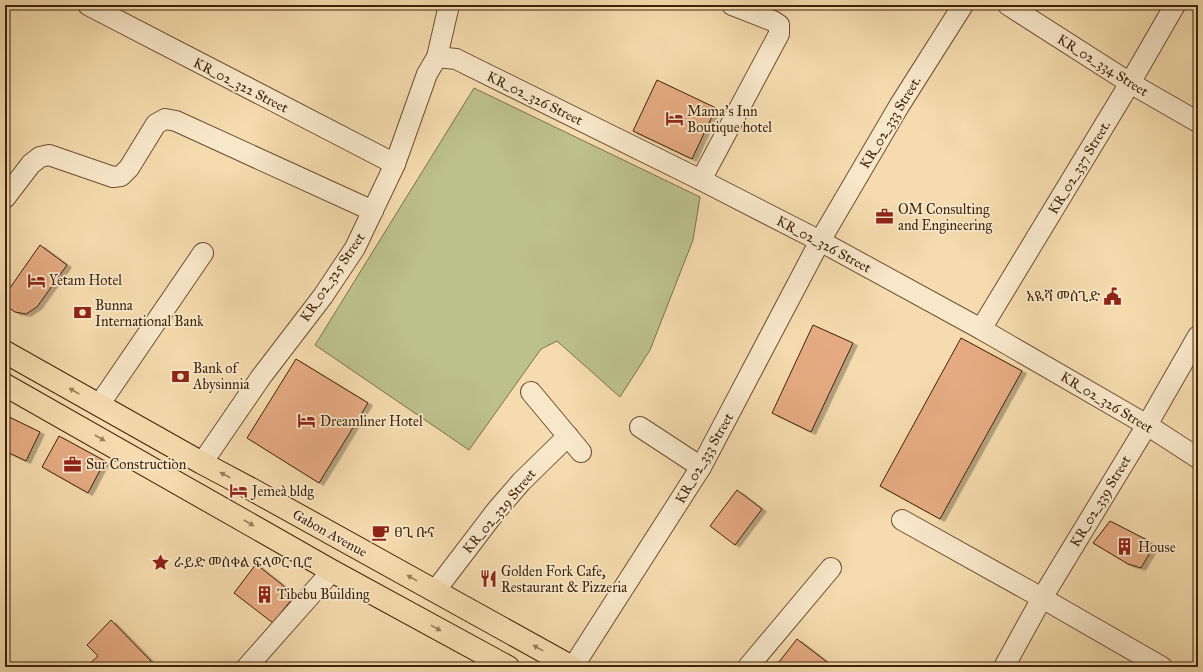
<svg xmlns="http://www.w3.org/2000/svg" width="1203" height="672" font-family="'IM FELL Great Primer','Noto Serif Ethiopic',serif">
  <defs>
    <filter id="shadow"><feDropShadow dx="4.5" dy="2.5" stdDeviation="0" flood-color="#0004"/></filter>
  </defs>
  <rect width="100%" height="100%" fill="#f5dbad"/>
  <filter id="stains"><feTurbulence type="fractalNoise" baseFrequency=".005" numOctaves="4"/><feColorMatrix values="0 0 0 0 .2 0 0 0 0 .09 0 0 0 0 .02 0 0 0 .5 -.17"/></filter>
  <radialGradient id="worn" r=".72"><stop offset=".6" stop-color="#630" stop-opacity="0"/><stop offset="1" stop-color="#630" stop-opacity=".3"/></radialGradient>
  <path fill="#bcc08a" stroke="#7d714a" d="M474,88L700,197L693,240L650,350L620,397L557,341L541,349L469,450L315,345Z"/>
  <g fill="#e6ab82" stroke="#3e220b" filter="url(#shadow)">
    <path d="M657,80L716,108L692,159L633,131Z"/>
    <path d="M40,245L67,265L37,307L26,314L15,312L5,305V295Z"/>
    <path d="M813,325L853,343L811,432L772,413Z"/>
    <path d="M961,338L1022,371L940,519L880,486Z"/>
    <path d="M296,359L368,403L319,483L247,438Z"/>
    <path d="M5,415L40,432L26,461L5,451Z"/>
    <path d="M59,436L105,461L88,493L42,467Z"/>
    <path d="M737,490L762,509L735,545L710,526Z"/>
    <path d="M1110,521L1149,541L1151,551L1141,568L1128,564L1093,543Z"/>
    <path d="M256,564L295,595L273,623L234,593Z"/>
    <path d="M111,620L151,661L145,667H86L98,656L87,645Z"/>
    <path d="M797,639L827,662L823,667H775Z"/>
  </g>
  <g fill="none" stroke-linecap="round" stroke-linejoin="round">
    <defs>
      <g id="minor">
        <path d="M88,5L395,164"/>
        <path d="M1008,5L1130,83L1198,122"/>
        <path d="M437,57L456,59L701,180L820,241L981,329L1147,425L1198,458"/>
        <path d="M701,180L779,34V25L773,21L732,5"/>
        <path d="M5,198L31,164L40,157L49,155L113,177L121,176L129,168L156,124L165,119L176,121L373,211"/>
        <path d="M981,329L1130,83L1175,5"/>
        <path d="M531,392L581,452"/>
        <path d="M99,405L203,253"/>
        <path d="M640,427L701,467"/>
        <path d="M202,463L261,377L323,296L355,248L395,164L427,74L437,57L449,5"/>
        <path d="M902,520L1042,598L1162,667"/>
        <path d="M435,591L496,511L521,482L568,436"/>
        <path d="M247,667L332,571"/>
        <path d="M573,667L701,467L820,241L899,106L963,5"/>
        <path d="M748,667L831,568"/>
        <path d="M1004,667L1042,598L1147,425L1198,336"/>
      </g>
      <g id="major">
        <path d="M5,352L202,463L253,490L572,667"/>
        <path d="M5,385L332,571L508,667"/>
      </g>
    </defs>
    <use href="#minor" stroke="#6c5034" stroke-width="22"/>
    <use href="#major" stroke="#3e220b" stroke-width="24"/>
    <use href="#minor" stroke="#f8e8ca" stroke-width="20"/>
    <use href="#major" stroke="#f5dbad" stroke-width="22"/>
  </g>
  <defs><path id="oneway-solid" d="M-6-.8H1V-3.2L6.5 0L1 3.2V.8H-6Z"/></defs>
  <g fill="#9a7e5c">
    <use href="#oneway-solid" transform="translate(74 391) rotate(-150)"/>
    <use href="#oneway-solid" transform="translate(100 438) rotate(30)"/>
    <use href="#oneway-solid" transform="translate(225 475) rotate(-152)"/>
    <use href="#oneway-solid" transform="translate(249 523) rotate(30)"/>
    <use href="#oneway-solid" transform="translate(412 578) rotate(-151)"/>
    <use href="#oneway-solid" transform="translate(436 628) rotate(29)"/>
    <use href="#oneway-solid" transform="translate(538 648) rotate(-151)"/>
  </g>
  <defs>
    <symbol id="hotel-bare" viewBox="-9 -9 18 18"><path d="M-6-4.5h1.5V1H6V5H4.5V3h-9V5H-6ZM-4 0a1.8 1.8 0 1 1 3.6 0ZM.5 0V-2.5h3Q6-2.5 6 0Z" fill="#8f2418" stroke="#f8e8ca" stroke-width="2.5" paint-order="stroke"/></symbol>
    <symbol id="office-bare" viewBox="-9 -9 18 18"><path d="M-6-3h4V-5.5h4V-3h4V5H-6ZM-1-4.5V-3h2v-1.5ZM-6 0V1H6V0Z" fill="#8f2418" stroke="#f8e8ca" stroke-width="2.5" paint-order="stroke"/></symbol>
    <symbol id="civic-bare" viewBox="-9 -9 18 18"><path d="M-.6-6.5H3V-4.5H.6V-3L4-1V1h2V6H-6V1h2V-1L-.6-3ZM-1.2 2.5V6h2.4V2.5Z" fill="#8f2418" stroke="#f8e8ca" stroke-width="2.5" paint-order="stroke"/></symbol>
    <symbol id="bank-bare" viewBox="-9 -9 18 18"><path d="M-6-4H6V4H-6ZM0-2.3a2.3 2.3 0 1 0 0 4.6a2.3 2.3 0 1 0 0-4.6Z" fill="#8f2418" stroke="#f8e8ca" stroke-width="2.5" paint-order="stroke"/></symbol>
    <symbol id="cafe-bare" viewBox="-9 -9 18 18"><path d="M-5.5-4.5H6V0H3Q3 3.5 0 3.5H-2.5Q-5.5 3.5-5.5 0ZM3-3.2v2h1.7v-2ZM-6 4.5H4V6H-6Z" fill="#8f2418" stroke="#f8e8ca" stroke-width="2.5" paint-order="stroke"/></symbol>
    <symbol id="building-bare" viewBox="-9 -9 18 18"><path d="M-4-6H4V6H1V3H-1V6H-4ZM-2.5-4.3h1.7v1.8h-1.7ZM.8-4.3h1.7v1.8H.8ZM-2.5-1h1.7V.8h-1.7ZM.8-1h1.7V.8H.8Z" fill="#8f2418" stroke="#f8e8ca" stroke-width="2.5" paint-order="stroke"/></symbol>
    <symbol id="sight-bare" viewBox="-9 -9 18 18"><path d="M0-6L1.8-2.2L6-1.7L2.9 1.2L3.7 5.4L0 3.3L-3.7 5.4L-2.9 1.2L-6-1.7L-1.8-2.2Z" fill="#8f2418" stroke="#f8e8ca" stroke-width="2.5" paint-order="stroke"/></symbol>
    <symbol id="restaurant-bare" viewBox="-9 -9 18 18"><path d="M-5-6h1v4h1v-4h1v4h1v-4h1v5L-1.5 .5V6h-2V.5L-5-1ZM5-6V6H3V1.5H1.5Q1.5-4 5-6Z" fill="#8f2418" stroke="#f8e8ca" stroke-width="2.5" paint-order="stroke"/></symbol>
  </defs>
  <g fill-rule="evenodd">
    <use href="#hotel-bare" x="662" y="106" width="25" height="25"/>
    <use href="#office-bare" x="872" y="204" width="25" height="25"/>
    <use href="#hotel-bare" x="24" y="268" width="25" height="25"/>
    <use href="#civic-bare" x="1100" y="284" width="25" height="25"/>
    <use href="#bank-bare" x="70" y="300" width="25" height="25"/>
    <use href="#bank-bare" x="168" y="364" width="25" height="25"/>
    <use href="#hotel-bare" x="294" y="408" width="25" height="25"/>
    <use href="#office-bare" x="60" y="452" width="25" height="25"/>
    <use href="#hotel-bare" x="226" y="478" width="25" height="25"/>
    <use href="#cafe-bare" x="368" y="520" width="25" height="25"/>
    <use href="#building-bare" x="1112" y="534" width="25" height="25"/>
    <use href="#sight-bare" x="148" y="550" width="25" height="25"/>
    <use href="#restaurant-bare" x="476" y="566" width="25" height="25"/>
    <use href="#building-bare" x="252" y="582" width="25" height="25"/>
  </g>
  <g text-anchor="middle" stroke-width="3.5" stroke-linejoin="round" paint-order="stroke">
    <g font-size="14" fill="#3e220b" stroke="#f8e8ca">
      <text transform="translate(1103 65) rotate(32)" y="5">KR_02_334 Street</text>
      <text transform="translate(241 85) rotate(27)" y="5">KR_02_322 Street</text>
      <text transform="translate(535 98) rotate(26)" y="5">KR_02_326 Street</text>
      <text transform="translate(890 122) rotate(-59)" y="5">KR_02_333 Street.</text>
      <text transform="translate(1079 167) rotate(-59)" y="5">KR_02_337 Street.</text>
      <text transform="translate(824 244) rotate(28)" y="5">KR_02_326 Street</text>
      <text transform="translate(332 277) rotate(-56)" y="5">KR_02_325 Street</text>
      <text transform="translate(1107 402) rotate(31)" y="5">KR_02_326 Street</text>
      <text transform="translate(704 458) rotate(-60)" y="5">KR_02_333 Street</text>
      <text transform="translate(1100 501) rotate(-59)" y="5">KR_02_339 Street</text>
      <text transform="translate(499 511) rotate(-50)" y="5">KR_02_329 Street</text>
      <text transform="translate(330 533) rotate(29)" y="5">Gabon Avenue</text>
    </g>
    <g font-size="14" fill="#3e220b" stroke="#f8e8ca" text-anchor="start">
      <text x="687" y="116">Mama's Inn<tspan x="687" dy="16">Boutique hotel</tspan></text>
      <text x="898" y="214">OM Consulting<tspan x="898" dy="16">and Engineering</tspan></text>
      <text x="49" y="285">Yetam Hotel</text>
      <text x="1100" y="301" text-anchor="end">አዪሻ መስጊድ</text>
      <text x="95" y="310">Bunna<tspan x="95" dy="16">International Bank</tspan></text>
      <text x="193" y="373">Bank of<tspan x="193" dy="16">Abysinnia</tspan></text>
      <text x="320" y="426">Dreamliner Hotel</text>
      <text x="86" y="469">Sur Construction</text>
      <text x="252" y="496">Jemeà bldg</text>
      <text x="394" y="537">ፀጊ ቡና</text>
      <text x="1138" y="552">House</text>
      <text x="174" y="567">ራይድ መስቀል ፍላወር ቢሮ</text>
      <text x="501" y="576">Golden Fork Cafe,<tspan x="501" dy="16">Restaurant &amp; Pizzeria</tspan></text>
      <text x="277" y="599">Tibebu Building</text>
    </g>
  </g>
  <rect width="1203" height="672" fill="none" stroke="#f5dbad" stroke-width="20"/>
  <rect x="6" y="6" width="1191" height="660" fill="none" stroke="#3e220b" stroke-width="2"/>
  <rect x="10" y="10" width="1183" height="652" fill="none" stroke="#3e220b"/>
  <rect width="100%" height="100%" filter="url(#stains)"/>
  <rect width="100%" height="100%" fill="url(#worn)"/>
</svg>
